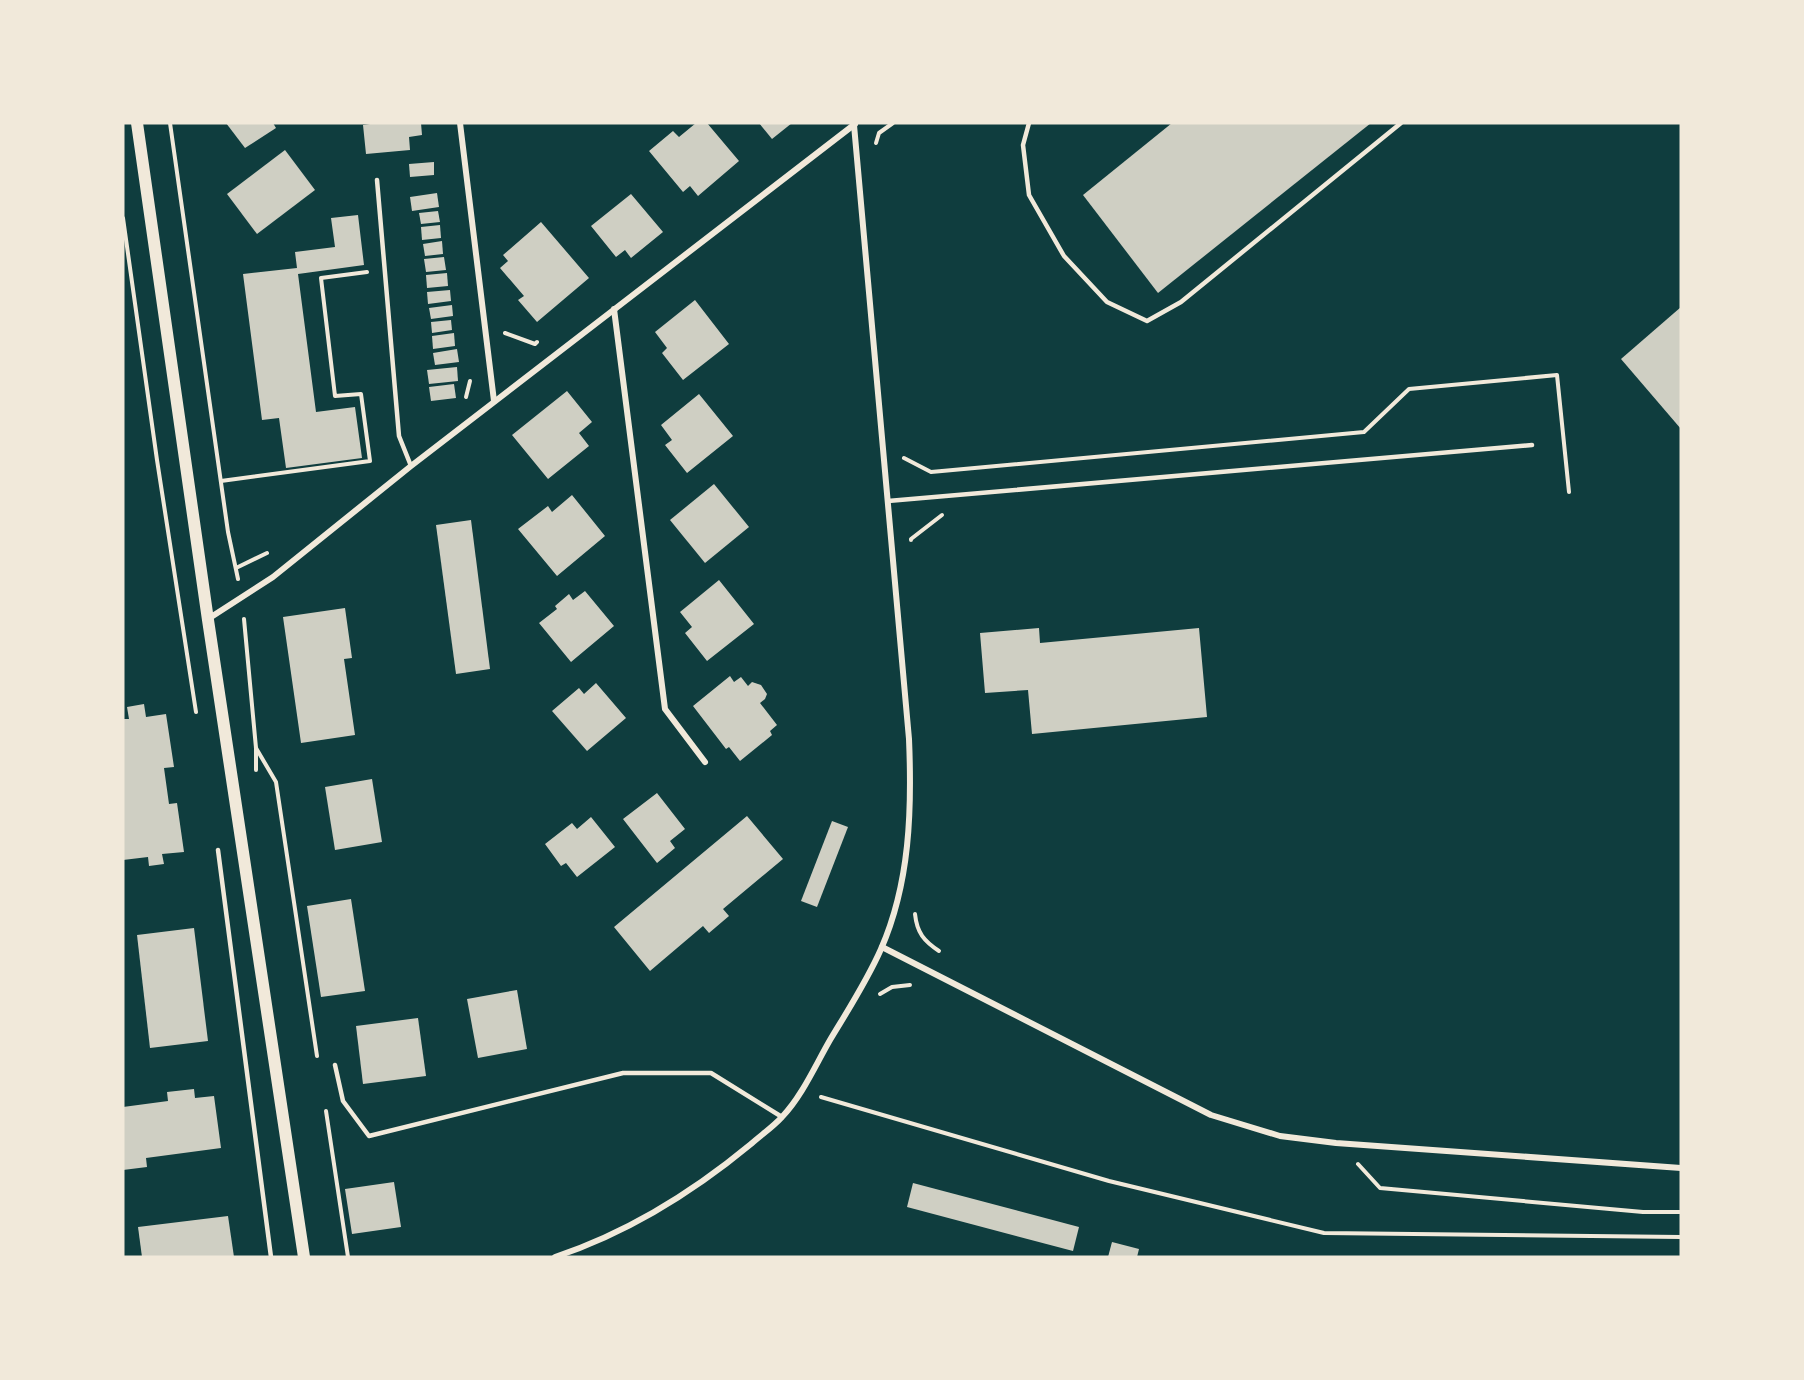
<svg xmlns="http://www.w3.org/2000/svg" width="1804" height="1380" font-family="'Sofia Sans Condensed',sans-serif">
  <rect width="100%" height="100%" fill="#0f3d3e"/>
  <g fill="#cfcfc3">
    <path d="M226,123H273L276,128L245,148Z"/>
    <path d="M370,123H421L422,135L409,137L410,150L366,154L363,125L370,124Z"/>
    <path d="M696,123H707L739,161L698,196L690,186L683,192L649,151L673,131L679,137Z"/>
    <path d="M759,123H792L772,139Z"/>
    <path d="M1172,123H1371L1158,293L1083,195Z"/>
    <path d="M285,150L315,190L257,234L227,194Z"/>
    <path d="M434,162V175L410,177L409,164Z"/>
    <path d="M437,193L439,207L412,211L410,197Z"/>
    <path d="M631,194L663,232L631,258L625,250L616,257L591,226Z"/>
    <path d="M438,211L440,222L421,224L419,213Z"/>
    <path d="M358,215L364,265L298,274L316,412L355,407L362,458L286,468L279,418L262,420L243,274L297,268L295,252L335,247L331,218Z"/>
    <path d="M541,222L589,278L537,322L518,300L524,296L500,268L508,261L503,255Z"/>
    <path d="M440,225L441,238L422,240L421,227Z"/>
    <path d="M442,241L443,254L425,256L423,244Z"/>
    <path d="M444,257L446,270L426,272L424,259Z"/>
    <path d="M447,273L448,286L427,288L426,275Z"/>
    <path d="M450,290L451,301L428,304L427,292Z"/>
    <path d="M695,300L729,344L683,380L662,353L667,348L655,332Z"/>
    <path d="M452,305L453,316L431,319L429,308Z"/>
    <path d="M1681,307V429L1621,359Z"/>
    <path d="M451,320L452,330L432,333L431,322Z"/>
    <path d="M454,333L455,346L433,349L432,336Z"/>
    <path d="M457,349L459,362L435,365L433,353Z"/>
    <path d="M457,367L458,381L429,384L427,370Z"/>
    <path d="M454,384L456,398L431,401L429,387Z"/>
    <path d="M567,391L592,422L579,433L589,446L548,479L512,435Z"/>
    <path d="M699,394L733,436L687,473L665,445L672,440L661,425Z"/>
    <path d="M714,484L749,527L705,563L670,520Z"/>
    <path d="M572,495L605,536L557,576L518,529L548,506L552,512Z"/>
    <path d="M471,520L490,669L456,674L436,525Z"/>
    <path d="M719,580L754,624L707,661L685,633L692,627L680,612Z"/>
    <path d="M585,591L614,626L571,662L539,623L557,609L555,606L569,594L573,600Z"/>
    <path d="M345,608L352,658L344,659L355,735L301,743L283,617Z"/>
    <path d="M1039,628L1040,643L1199,628L1207,717L1032,734L1028,690L985,693L980,633Z"/>
    <path d="M730,676L734,682L741,677L748,686L752,682L761,685L767,694L765,699L760,703L777,725L770,731L772,735L740,761L729,747L726,749L693,706Z"/>
    <path d="M596,683L626,718L587,751L552,711L579,688L584,694Z"/>
    <path d="M144,704L146,717L166,714L174,767L164,768L169,804L177,803L184,852L162,854L164,864L149,866L148,857L123,860V719H129L127,707Z"/>
    <path d="M372,779L382,842L335,850L325,787Z"/>
    <path d="M657,793L685,829L670,841L675,848L657,863L623,819Z"/>
    <path d="M747,816L783,859L723,909L729,916L709,933L703,926L650,971L614,927Z"/>
    <path d="M591,817L615,847L577,877L566,863L561,866L545,844L572,823L577,829Z"/>
    <path d="M832,821L848,827L817,907L801,901Z"/>
    <path d="M351,899L365,991L321,997L307,906Z"/>
    <path d="M194,928L208,1041L150,1048L137,935Z"/>
    <path d="M517,990L527,1049L478,1058L467,999Z"/>
    <path d="M418,1018L426,1076L363,1084L356,1026Z"/>
    <path d="M194,1089L195,1098L214,1096L221,1148L146,1158L147,1167L123,1170V1107L168,1101L167,1092Z"/>
    <path d="M394,1182L401,1227L352,1234L345,1189Z"/>
    <path d="M913,1183L1079,1227L1073,1251L907,1207Z"/>
    <path d="M228,1216L234,1257H142L138,1227Z"/>
    <path d="M1112,1242L1139,1249L1137,1257H1108Z"/>
  </g>
  <g fill="none" stroke-linecap="round" stroke-linejoin="round">
    <g stroke="#f1e9da" stroke-width="4">
      <path d="M170,123L228,532L238,579"/>
      <path d="M876,143L879,133L893,123"/>
      <path d="M123,218L157,460L196,712"/>
      <path d="M505,333L535,344L537,342"/>
      <path d="M466,397L470,381"/>
      <path d="M904,458L931,472L942,471L1364,432L1409,389L1557,375L1569,492"/>
      <path d="M221,481L370,461L361,394L335,396L321,278L367,272"/>
      <path d="M911,540V539L942,515"/>
      <path d="M236,568L267,553"/>
      <path d="M244,619L256,748V770"/>
      <path d="M256,748L276,782L317,1056"/>
      <path d="M915,914C917,933 924,941 939,951"/>
      <path d="M880,994L892,987L910,985"/>
      <path d="M821,1097L1109,1181L1324,1233L1681,1237"/>
      <path d="M326,1111L348,1257"/>
      <path d="M1358,1164L1380,1188L1643,1212H1681"/>
    </g>
    <g stroke="#f1e9da" stroke-width="4.5">
      <path d="M1029,123L1023,145L1029,195L1064,256L1107,302L1147,321L1181,302L1401,123"/>
      <path d="M377,180L399,436L411,466"/>
      <path d="M888,501L1532,445"/>
      <path d="M218,850L271,1257"/>
      <path d="M335,1065L343,1101L369,1136L623,1073H711L782,1117"/>
    </g>
    <g stroke="#f1e9da" stroke-width="6">
      <path d="M460,123L494,401"/>
      <path d="M614,309L665,709L705,762"/>
      <path d="M208,619L273,577L411,466L855,124"/>
      <path d="M882,947L1211,1115L1280,1136L1336,1143L1681,1168"/>
      <path d="M555,1257C627,1233 693,1192 751,1144C761,1135 773,1127 782,1117C802,1096 815,1066 830,1040C848,1010 867,981 881,949C910,883 912,810 909,739L854,125"/>
    </g>
    <path stroke="#f1e9da" stroke-width="12" d="M137,123L208,620L304,1257"/>
  </g>
  <rect width="1804" height="1380" fill="none" stroke="#f1e9da" stroke-width="249"/>
</svg>
